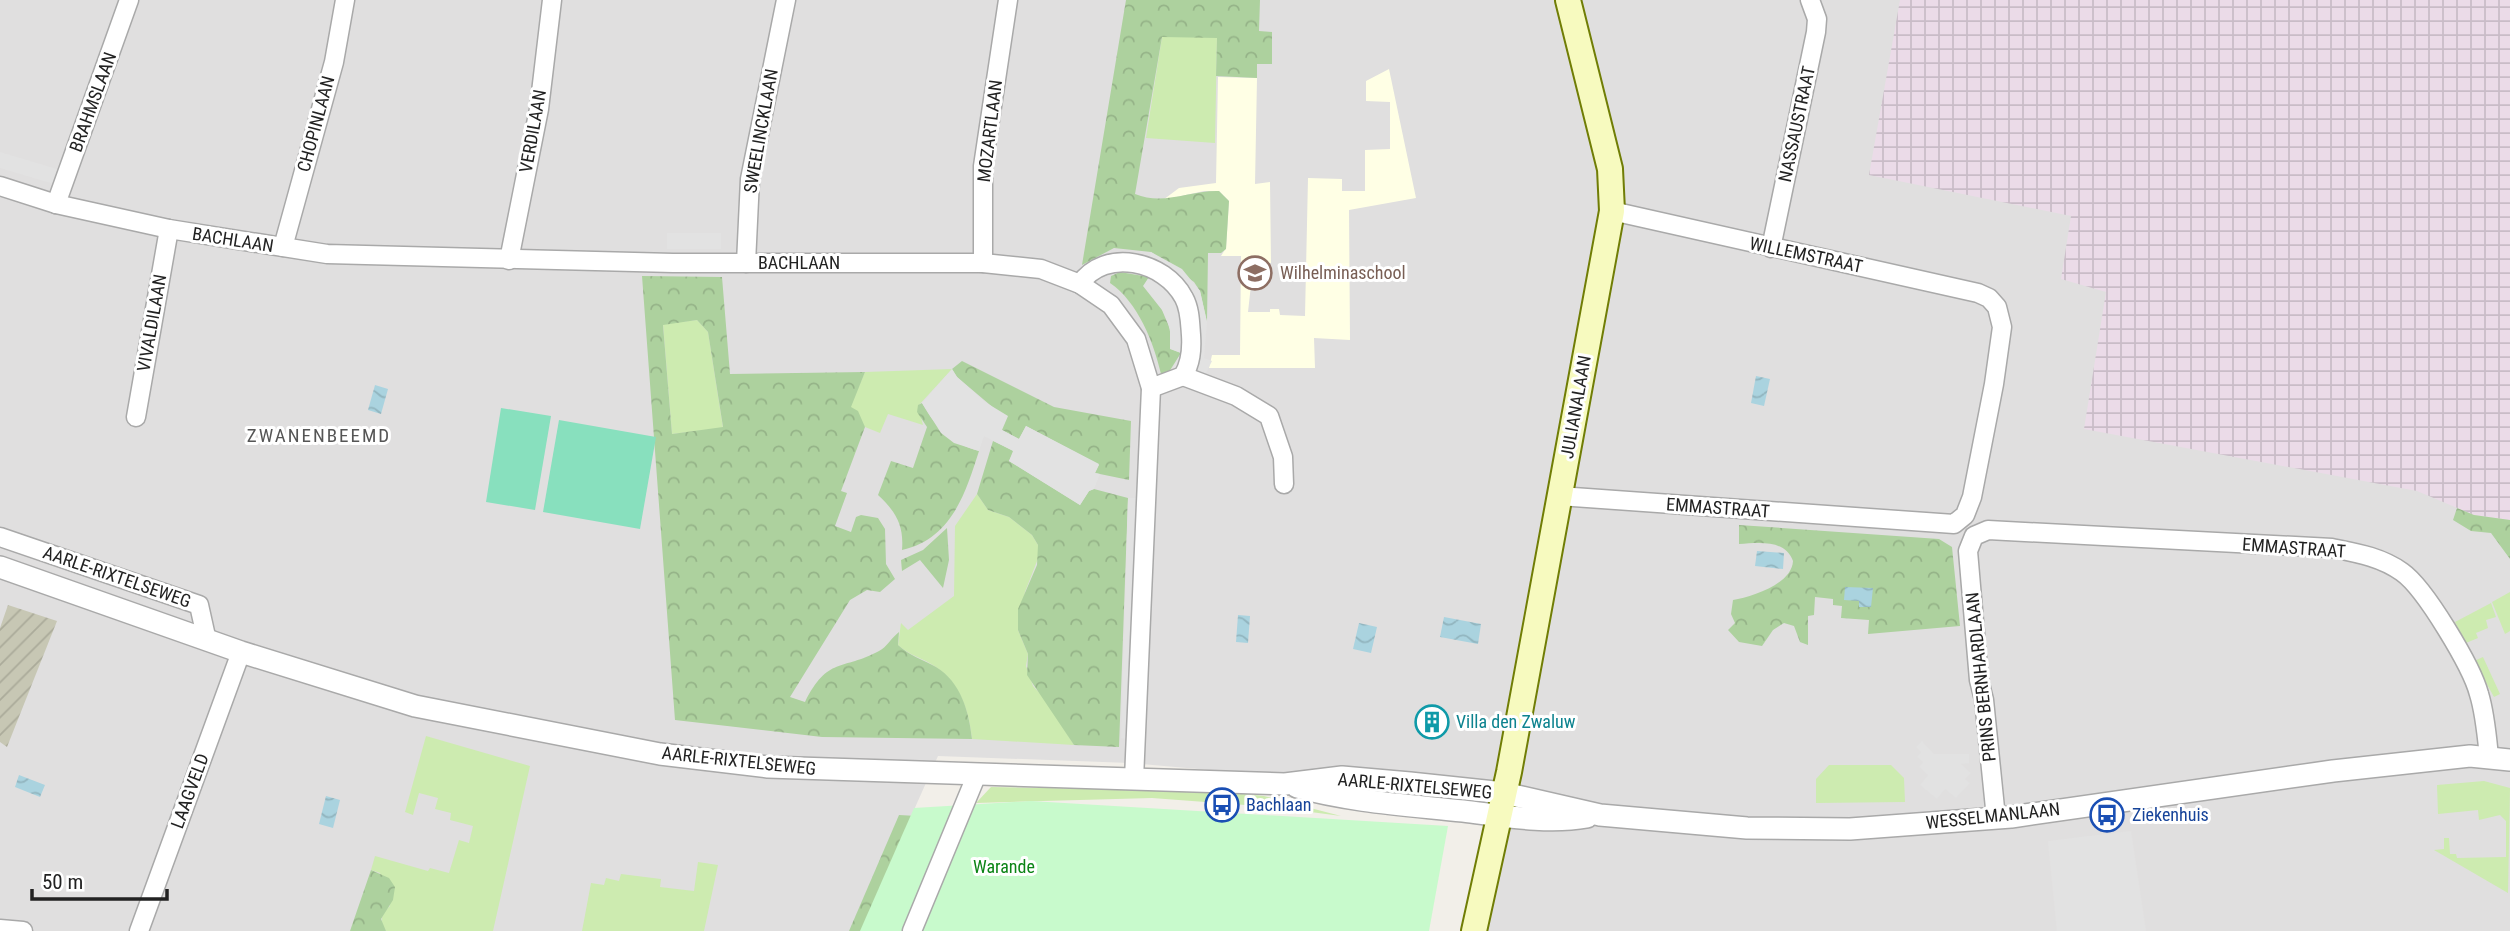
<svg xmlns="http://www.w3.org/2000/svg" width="2510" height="931" font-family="'Roboto Condensed',sans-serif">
  <defs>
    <pattern id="industrial-grid" width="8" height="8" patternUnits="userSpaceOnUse" patternTransform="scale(1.75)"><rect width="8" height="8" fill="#ebdbe8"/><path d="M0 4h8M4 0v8" fill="none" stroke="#c9bcc7"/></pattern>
    <pattern id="construction-furrows" width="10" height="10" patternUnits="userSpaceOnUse" patternTransform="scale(1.75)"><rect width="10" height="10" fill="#c7c7b4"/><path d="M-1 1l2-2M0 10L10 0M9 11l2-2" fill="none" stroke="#abab9a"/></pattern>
    <pattern id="forest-crowns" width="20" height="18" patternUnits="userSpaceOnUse" patternTransform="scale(1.75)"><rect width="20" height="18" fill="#add19e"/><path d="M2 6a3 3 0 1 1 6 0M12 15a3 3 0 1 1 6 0" fill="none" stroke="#95b388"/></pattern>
    <pattern id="water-waves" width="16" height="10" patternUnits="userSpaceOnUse" patternTransform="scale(1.75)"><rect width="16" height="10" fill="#aad3df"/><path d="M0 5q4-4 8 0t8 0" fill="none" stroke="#92b5bf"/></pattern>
  </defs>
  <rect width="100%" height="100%" fill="#f2efe9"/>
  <path fill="#e0dfdf" d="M0,0H2510V931H1474L1492,795L1130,763L938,756L860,931H0Z"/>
  <path fill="url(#industrial-grid)" d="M1900,0H2510V520L2474,515L2417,491L2084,429L2106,292L2061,279L2071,216L1869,175Z"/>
  <path fill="#ffffe5" d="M1389,69L1416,198L1349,210L1350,340L1314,338L1315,368H1209L1212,355H1240L1241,256H1221L1226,248L1229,201L1219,191H1204L1163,200L1179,188L1216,183L1218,77L1257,78L1255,184L1270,182L1271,263H1249L1248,284L1251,285L1248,312H1270V309H1279L1280,315L1305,316L1308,178L1342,179V191H1365V150L1390,149V102L1366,101V81Z"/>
  <path fill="url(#construction-furrows)" d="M8,605L57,621L7,747L0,742V628Z"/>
  <g fill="#cdebb0">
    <path d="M1162,37H1217L1215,143L1146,138Z"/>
    <path d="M697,320L708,332L723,428L672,434L663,324Z"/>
    <path d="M952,369L918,406L923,425L888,414L880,433L865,427L850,407L865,372Z"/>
    <path d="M977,494L988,510L1009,517L1032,535L1038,545L1039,556L1025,592L1018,630L1028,654L1026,666L1033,686L1046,700L1074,745L972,739C969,711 960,683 936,667C923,658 910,656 898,645L901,623L908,630L954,596L955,526Z"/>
    <path d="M2510,592V631L2505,634L2492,602Z"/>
    <path d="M2491,603L2496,617L2486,620L2488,628L2476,633L2478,638L2466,643L2455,622Z"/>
    <path d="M2483,657L2500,694L2494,697L2474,661Z"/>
    <path d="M426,736L530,766L493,931H386C379,921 381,914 390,906L380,873L371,870L375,856L428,871L430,868L449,873L459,840L469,843L473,826L450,820L451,813L435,809L438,798L419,793L413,815L405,812Z"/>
    <path d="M1829,765H1891L1904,778L1905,802L1816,803V779Z"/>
    <path d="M2484,781L2510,788L2508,893L2434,850L2444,849V838H2449L2450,854H2456L2457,858L2506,857V821L2500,815L2479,820L2478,810L2438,814L2437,785Z"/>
    <path d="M991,787L1217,791L1264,796L1341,816L1273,807L1152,798L976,803Z"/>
    <path d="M698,862L718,865L704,931H582L591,883L604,885L606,878L619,881L621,874L661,879L660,887L694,891Z"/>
  </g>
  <g fill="url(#forest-crowns)" fill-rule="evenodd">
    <path d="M1126,0H1260L1259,31L1272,32V64H1257V78L1216,76L1217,38L1162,37L1135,194C1164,206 1189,190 1219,191L1229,201L1226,249L1221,253H1208L1207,322L1200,291L1194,282L1151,252L1114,248L1082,265Z"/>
    <path d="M1120,272L1149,277L1144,286C1161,303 1173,324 1171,349L1181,353L1167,375L1161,374C1154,343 1138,302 1110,283L1111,276Z"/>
    <path d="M642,276L722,277L730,374L865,372L851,407L858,411L865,427L841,491L847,493L835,526L851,532L856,517L861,515L878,518L885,529L886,564L895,579L880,592L867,590L850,600L790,697L805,702C828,656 842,671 879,651C887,647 891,638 899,632L898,645C910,656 922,659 936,667C961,682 969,712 972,739L822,737L675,720ZM697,320L708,332L723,427L672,434L663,325Z"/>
    <path d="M962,361L1054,407L1131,421L1129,480L1095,473L1099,465L1026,426L1019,439L1002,430L996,410L957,377L952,369Z"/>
    <path d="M922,403C937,429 950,443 979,451C965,495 951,539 902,550C904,525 896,512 878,495L891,461L913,468L927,427L917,412L918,405Z"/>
    <path d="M993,441L1014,451L1009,461L1080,505L1089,491L1094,489L1128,498L1119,747L1074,745L1027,675L1028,654L1018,630V609L1037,565L1038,545L1032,535L1009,517L988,510L977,494Z"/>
    <path d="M2457,508L2474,515L2510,520V559L2491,533L2471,531L2453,520Z"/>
    <path d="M1739,525L1939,539L1952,547L1960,626L1868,634L1869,620L1841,618L1842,606L1833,605V599L1815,597L1814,615L1808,616V645L1800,642L1794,626L1784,623L1773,630L1762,646L1739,642L1728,630L1735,623L1731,614L1733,600C1752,597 1792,584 1793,561C1785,539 1759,543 1739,544Z"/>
    <path d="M947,528L949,560L943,588L920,560L902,571L901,560L923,550Z"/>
    <path d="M899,815L935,817L902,931H849Z"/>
    <path d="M371,870L389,878L395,887L393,900L381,919L386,931H350Z"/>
  </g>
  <path fill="#c8facc" d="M1031,801L1448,826L1429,931H860L914,808Z"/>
  <g fill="#88e0be">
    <path d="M501,408L551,416L535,510L486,502Z"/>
    <path d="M559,420L656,437L640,529L543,512Z"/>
  </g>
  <g fill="#e2e2e2">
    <path d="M0,152L57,169L54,184L0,168Z"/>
    <rect x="667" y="233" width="54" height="16"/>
    <path d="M1151,252L1182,269L1200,291L1207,322L1204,358L1212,361L1201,383L1172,369L1181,353L1170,349V329L1162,310L1143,286L1149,277L1144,275Z"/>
    <path d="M952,369L957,377L985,402L1008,416L1002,430L1019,439L1026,426L1099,464L1095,473L1100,474L1094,489L1089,491L1080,505L1009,461L1013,451L984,436L979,451L954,443L941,433L922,403Z"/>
    <path d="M1128,498H1147L1138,741L1121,738Z"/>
    <path d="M1922,741L1934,754H1969V763L1961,764L1971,773L1965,779L1970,783L1956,798L1945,789L1937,799L1920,785L1928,775L1919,767L1923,762L1917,757L1921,752L1916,747Z"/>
    <path d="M2131,831L2146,931H2057L2048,841Z"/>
  </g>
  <g fill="url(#water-waves)">
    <path d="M1756,376L1770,379L1764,406L1751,403Z"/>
    <path d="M375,385L388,389L381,414L368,410Z"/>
    <path d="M1757,551L1784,553L1783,569L1755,566Z"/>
    <path d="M1845,587L1873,588L1871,607H1859V601L1844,600Z"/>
    <path d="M1238,615L1250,616L1248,643L1236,642Z"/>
    <path d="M1444,617L1481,624L1478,644L1440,637Z"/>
    <path d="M1359,623L1377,627L1371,653L1353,649Z"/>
    <path d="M19,775L45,785L40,797L15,787Z"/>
    <path d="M326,796L340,800L333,828L319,824Z"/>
  </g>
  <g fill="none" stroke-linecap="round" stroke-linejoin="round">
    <defs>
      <g id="minor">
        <path d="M0,186L56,204L169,229L327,254L673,263H983L1041,269L1080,284L1111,305L1136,339L1151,388L1134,779"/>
        <path d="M56,204L129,0"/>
        <path d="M283,247L334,62L345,0"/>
        <path d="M1771,248L1816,32L1817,19L1810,0"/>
        <path d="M509,260L539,109L552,0"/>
        <path d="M746,263L750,179L786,0"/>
        <path d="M983,263V166L1008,0"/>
        <path d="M1080,284C1105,247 1165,261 1184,298C1190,309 1190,322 1191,335C1192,350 1191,363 1183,376L1151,388"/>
        <path d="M1183,376L1236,396L1269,416L1283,457L1284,484"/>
        <path d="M136,417L169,229"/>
        <path d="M1559,496L1954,524L1965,515L1972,497L1994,384L2002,327L1997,307L1989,298L1978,293L1612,211"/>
        <path d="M0,537L199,605L207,641"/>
        <path d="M1996,818L1984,700L1979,680L1968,551L1974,536L1988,530L2332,548C2357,553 2381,557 2402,572C2425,588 2472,667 2479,694C2485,713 2487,737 2489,757"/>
        <path d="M0,929L23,931"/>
        <path d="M139,931L241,652"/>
        <path d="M912,931L977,774"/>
      </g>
      <g id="tertiary">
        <path d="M0,567L241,652L415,706L660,754L768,767L1285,784L1342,777L1410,783L1504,793L1600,815L1747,828L1850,829L2011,817L2333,771L2470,756L2510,760"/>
        <path d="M1297,787C1351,802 1407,805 1463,811C1504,816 1547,824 1587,817"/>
      </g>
      <path id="secondary" d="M1474,931L1509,772L1612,211L1610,169L1568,0"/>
    </defs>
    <use href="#minor" stroke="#a9a9a9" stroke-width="21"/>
    <use href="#tertiary" stroke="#a9a9a9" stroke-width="24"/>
    <use href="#secondary" stroke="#707d05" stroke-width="28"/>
    <use href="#minor" stroke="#fff" stroke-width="18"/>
    <use href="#tertiary" stroke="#fff" stroke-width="21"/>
    <use href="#secondary" stroke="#f7fabf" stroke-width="24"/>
  </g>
  <defs>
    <symbol id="school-ring" viewBox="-11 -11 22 22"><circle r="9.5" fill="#fff" stroke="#8d6e63" stroke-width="1.5"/><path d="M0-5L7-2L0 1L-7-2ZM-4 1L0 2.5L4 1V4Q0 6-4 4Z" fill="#8d6e63"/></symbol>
    <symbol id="building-ring" viewBox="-11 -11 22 22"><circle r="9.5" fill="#fff" stroke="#0f9aa8" stroke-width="1.5"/><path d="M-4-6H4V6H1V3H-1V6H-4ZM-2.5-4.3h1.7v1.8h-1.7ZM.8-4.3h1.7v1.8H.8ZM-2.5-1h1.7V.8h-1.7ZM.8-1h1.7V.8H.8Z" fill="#0f9aa8"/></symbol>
    <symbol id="bus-ring" viewBox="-11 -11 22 22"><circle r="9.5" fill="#fff" stroke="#1a4fb4" stroke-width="1.5"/><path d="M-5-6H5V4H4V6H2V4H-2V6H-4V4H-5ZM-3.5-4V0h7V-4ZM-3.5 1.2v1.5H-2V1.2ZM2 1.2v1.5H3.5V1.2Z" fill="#1a4fb4"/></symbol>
  </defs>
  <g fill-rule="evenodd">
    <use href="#school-ring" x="1236" y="254" width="38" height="38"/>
    <use href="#building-ring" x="1413" y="703" width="38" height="38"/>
    <use href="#bus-ring" x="1203" y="786" width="38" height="38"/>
    <use href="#bus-ring" x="2088" y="796" width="38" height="38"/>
  </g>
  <g text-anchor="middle" stroke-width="6" stroke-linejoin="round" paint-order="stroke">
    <g font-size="18" fill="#222" stroke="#fff">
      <text transform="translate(93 102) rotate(-70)" y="6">BRAHMSLAAN</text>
      <text transform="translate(316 124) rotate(-75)" y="6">CHOPINLAAN</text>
      <text transform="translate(1797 124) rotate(-78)" y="6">NASSAUSTRAAT</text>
      <text transform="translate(533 131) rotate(-80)" y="6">VERDILAAN</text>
      <text transform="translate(761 131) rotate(-80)" y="6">SWEELINCKLAAN</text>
      <text transform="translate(990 131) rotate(-83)" y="6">MOZARTLAAN</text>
      <text transform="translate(233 240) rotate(9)" y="6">BACHLAAN</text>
      <text transform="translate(1806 255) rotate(12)" y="6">WILLEMSTRAAT</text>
      <text x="799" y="269">BACHLAAN</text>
      <text transform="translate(152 323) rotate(-80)" y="6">VIVALDILAAN</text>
      <text transform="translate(1576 407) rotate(-80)" y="6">JULIANALAAN</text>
      <text transform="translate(1718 508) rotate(4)" y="6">EMMASTRAAT</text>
      <text transform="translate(2294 548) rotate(4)" y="6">EMMASTRAAT</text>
      <text transform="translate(117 577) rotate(19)" y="6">AARLE-RIXTELSEWEG</text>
      <text transform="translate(1981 677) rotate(-96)" y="6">PRINS BERNHARDLAAN</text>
      <text transform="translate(739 761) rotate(6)" y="6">AARLE-RIXTELSEWEG</text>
      <text transform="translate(1415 786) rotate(5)" y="6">AARLE-RIXTELSEWEG</text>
      <text transform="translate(190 791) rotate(-70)" y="6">LAAGVELD</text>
      <text transform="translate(1993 816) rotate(-6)" y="6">WESSELMANLAAN</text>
    </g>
    <g font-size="18" fill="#785e54" stroke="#fff" text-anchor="start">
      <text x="1280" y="279">Wilhelminaschool</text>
    </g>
    <g font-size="18" fill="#0d838f" stroke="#fff" text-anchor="start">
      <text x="1456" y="728">Villa den Zwaluw</text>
    </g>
    <g font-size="18" fill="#164399" stroke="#fff" text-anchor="start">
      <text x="1246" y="811">Bachlaan</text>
      <text x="2132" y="821">Ziekenhuis</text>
    </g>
    <g font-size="18" fill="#0c8416" stroke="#fff">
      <text x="1004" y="873">Warande</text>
    </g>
    <g font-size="19" letter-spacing="2" fill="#555" stroke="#fff">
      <text x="319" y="442">ZWANENBEEMD</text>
    </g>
  </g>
  <path d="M32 889v10h135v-10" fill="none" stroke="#222222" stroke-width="3.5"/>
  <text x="42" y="889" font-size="21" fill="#222222" stroke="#ffffff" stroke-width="5" paint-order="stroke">50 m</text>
</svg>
